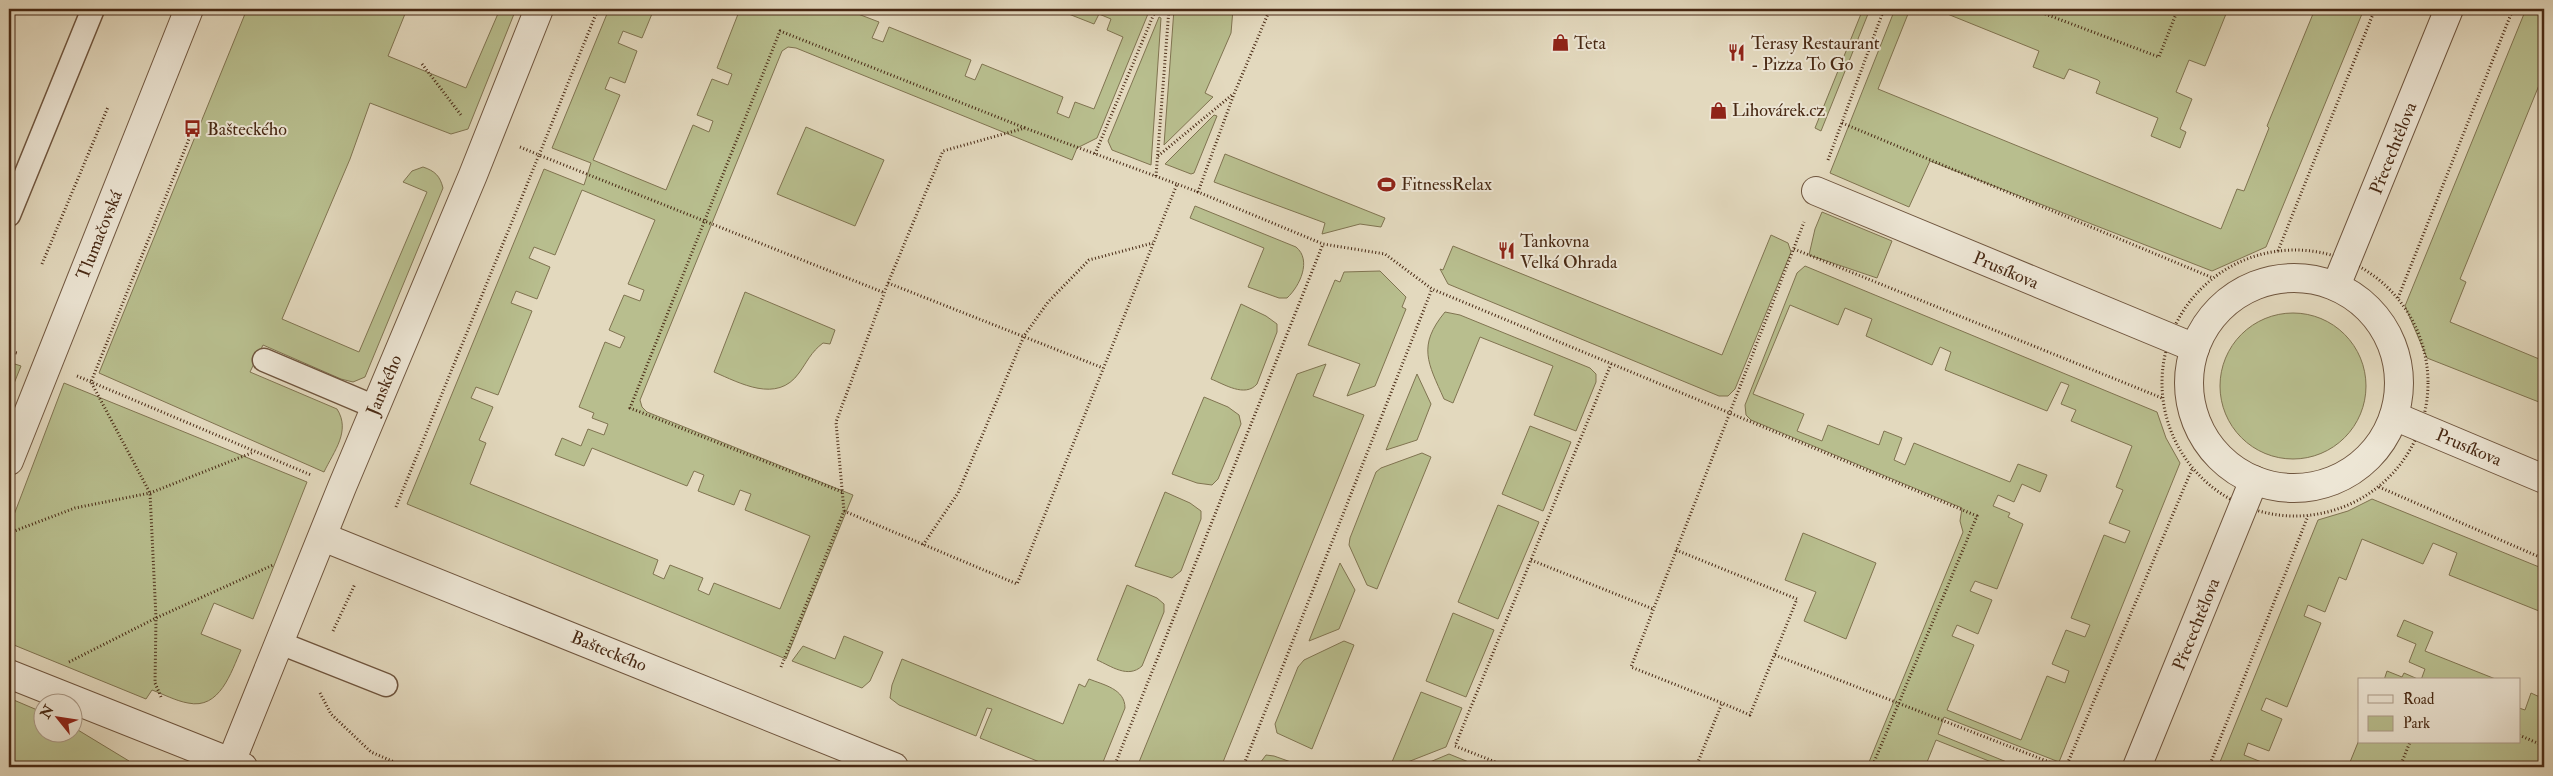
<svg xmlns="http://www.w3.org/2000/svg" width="2553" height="776" font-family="'IM FELL Double Pica',serif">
  <rect width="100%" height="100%" fill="#e3d9be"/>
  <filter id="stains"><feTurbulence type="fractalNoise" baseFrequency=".004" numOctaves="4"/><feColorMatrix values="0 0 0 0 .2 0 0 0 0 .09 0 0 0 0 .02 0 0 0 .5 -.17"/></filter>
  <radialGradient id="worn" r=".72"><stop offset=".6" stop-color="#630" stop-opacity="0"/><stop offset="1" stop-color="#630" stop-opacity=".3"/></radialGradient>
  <g fill="#b8be8e" stroke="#807451" fill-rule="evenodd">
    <path d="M247,9H407L388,56L466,88L500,9H516L468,129L451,134L370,103L350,159L282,319L359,352L427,192L403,182L412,171L423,167C435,171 440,176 443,188L365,377L353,382L341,379L263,345L250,372L337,409C351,431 334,451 324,472L99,373Z"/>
    <path d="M609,9H654L642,38L623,31L618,43L637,51L625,83L610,77L605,89L620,95L593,160L666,190L693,125L709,132L713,121L697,115L712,79L728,85L732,74L717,68L740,9H770L776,11L777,9H845L879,22L872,38L883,42L889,27L971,60L965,76L975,80L982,64L1063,97L1057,113L1069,118L1075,102L1094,109L1123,37L1107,30L1111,19L1099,14L1094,24L1056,9H1150L1097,138L1077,148L1072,160L796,48L788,47L782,51L640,400L642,407L647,412L853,495L786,659L407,504L544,169L584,185L591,163L552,148ZM582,190L655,220L628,284L644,290L640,301L624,295L609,330L625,337L620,348L605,342L579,407L594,413L592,418L608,424L604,435L588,429L581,446L562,438L555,455L584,466L592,448L687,486L694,471L704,475L698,491L734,505L740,490L751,494L745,510L810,536L780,609L714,583L709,595L698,590L703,578L670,565L664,579L653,574L658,560L470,484L486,443L479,440L493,407L471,398L476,387L498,395L532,311L511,303L516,291L537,299L550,267L529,258L534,247L555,255Z"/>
    <path d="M1174,9H1233L1231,33L1205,93L1213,97L1164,145Z"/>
    <path d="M1863,9H1870L1821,131L1815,128Z"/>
    <path d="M1895,9H1910L1878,89L2221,229L2237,189L2244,191L2269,128L2267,126L2315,9H2364L2266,247L2212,271L1930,161L1909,207L1830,173Z"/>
    <path d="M1935,9H2228L2205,66L2189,60L2176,92L2192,99L2180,129L2186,132L2180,148L2151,136L2158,118L2096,93L2100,82L2098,80L2069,69L2064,79L2033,67L2039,51Z"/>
    <path d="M2526,9H2544V73L2460,279L2466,282L2450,322L2544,361V404L2427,358L2405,306Z"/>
    <path d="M1159,17L1161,18L1151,165L1112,150L1108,141Z"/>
    <path d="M1214,115L1217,116L1194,173L1191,174L1165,164Z"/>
    <path d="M806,127L884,160L855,226L777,194Z"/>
    <path d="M1225,154L1385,218L1381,227L1360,224L1322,234L1325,223L1214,182Z"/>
    <path d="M1195,206L1296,247C1312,260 1300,286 1287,298H1279L1248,287L1264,248L1190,218Z"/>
    <path d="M1822,212L1892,241L1877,278L1809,255L1815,229Z"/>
    <path d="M1771,235L1788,243L1791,252L1735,389L1728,396H1719L1448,284L1440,269L1443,270L1453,246L1722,355Z"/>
    <path d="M1805,266L2157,412L2166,438L2180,463L2059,762L1944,717L1938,734L2019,767H2004L1936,740L1925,767H1867L1963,532L1960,521L1962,508L1751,420L1746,415L1745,405L1797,273ZM1790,305L1838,325L1845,308L1872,319L1866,336L1932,365L1940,347L1951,352L1945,370L2047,411L2061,382L2069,385L2061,404L2076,410L2071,421L2132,446L2116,487L2123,490L2109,523L2130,531L2125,543L2104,535L2071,618L2090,625L2085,637L2066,630L2052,664L2069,671L2065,683L2047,676L2021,740L1947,710L1974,645L1952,636L1957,625L1978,634L1992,600L1970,591L1975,581L1997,589L2023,524L2008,517L2010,513L1993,506L1998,495L2014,502L2022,484L2040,492L2047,475L2018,464L2010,482L1914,443L1905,465L1894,460L1902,438L1884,431L1879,445L1828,425L1822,441L1797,431L1804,414L1753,394Z"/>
    <path d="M1380,271L1406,297L1402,307L1406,309L1375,386L1347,396L1360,364L1308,345L1335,280L1340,282L1344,272Z"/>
    <path d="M745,292L835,330L830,344L823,343C811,352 807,362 799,373C777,404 740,383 714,372Z"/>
    <path d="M1241,304L1266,316L1277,324V332L1257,384C1245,398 1224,384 1211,379Z"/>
    <path d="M1445,312L1460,315L1590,368L1596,374V382L1576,431L1534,415L1553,366L1480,337L1453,403L1444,399C1428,363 1417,346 1445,312Z"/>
    <circle cx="2293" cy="386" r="73"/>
    <path d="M9,362L21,366L9,396Z"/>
    <path d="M1326,364L1313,396L1364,415L1221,767H1137L1297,374Z"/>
    <path d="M1417,374L1431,404L1417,440L1386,450Z"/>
    <path d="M64,383L307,482L253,619L214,603L201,634L241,650C231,672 220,710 188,703C176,701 163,694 152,690L146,699L9,643V528Z"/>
    <path d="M1204,397L1228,407L1239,415L1241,424L1218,479L1212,485L1197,483L1172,474Z"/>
    <path d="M1530,426L1571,442L1543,511L1502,494Z"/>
    <path d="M1422,453L1431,457L1377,589L1367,585L1349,545L1350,538L1376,472L1381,468Z"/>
    <path d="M1165,492L1190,503L1201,511V519L1181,571L1172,578L1135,566Z"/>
    <path d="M2372,499L2544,569V613L2449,575L2457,553L2433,543L2423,564L2362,539L2346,580L2339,577L2325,612L2308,605L2304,616L2321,623L2287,707L2266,698L2261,710L2282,719L2269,751L2248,743L2244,755L2264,763L2263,767H2218L2318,520L2348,511Z"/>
    <path d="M1498,505L1539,522L1498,619L1458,602Z"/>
    <path d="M1803,533L1876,563L1846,639L1804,621L1816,592L1785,580Z"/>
    <path d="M1340,563L1355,590L1339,629L1309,641Z"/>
    <path d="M1127,585L1157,598L1164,604V612L1142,666C1128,679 1111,666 1097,660Z"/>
    <path d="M1453,613L1494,630L1466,697L1426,681Z"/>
    <path d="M2404,620L2433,632L2425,651L2498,680H2421L2425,669L2409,662L2416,644L2397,636Z"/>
    <path d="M844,636L883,652L870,681L862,688L792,661L803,646L835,659Z"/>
    <path d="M1344,641L1354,645L1312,749L1277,733L1275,724L1298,667L1304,660Z"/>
    <path d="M902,659L1063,724L1079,684L1085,687L1089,679C1104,685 1125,689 1125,708L1101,767H1052L980,738L992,709L987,708L976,736L899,705L890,698L892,685Z"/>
    <path d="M2387,671L2402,677L2404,673L2420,680H2384Z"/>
    <path d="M1421,692L1462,708L1446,747L1400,765L1392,762Z"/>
    <path d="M2531,693L2544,699V767H2348L2359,740V742H2519V708L2525,710Z"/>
    <path d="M9,698L42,712V734H72L73,727L129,761L127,767H9Z"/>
    <path d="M1449,754L1481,767H1418Z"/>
    <path d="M1266,755L1274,756L1305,767H1257Z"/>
  </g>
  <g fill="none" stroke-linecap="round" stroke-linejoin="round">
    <defs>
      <g id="lane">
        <path d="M9,215L93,9"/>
        <path d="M264,360L375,407"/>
        <path d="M280,643L386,685"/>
      </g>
      <g id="street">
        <path d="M1816,191L2195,348"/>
        <circle cx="2294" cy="383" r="105"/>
        <path d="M2336,286L2449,9"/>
        <path d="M2394,416L2544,479"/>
        <path d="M9,461L189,9"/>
        <path d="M323,537L894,767"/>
        <path d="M9,674L243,767"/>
        <path d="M231,762L342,487L473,175L539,9"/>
        <path d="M2137,767L2254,480"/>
      </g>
    </defs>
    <use href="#lane" stroke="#6f553e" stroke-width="25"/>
    <use href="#street" stroke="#6f553e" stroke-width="30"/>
    <g stroke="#482914" stroke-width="3" stroke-dasharray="1 2.5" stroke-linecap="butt">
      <path d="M1270,9L1234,94L1198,192L1323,244L1385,254L1432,289L1977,516L1872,767"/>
      <path d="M2032,9L2159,57L2178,9"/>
      <path d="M422,64L461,115"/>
      <path d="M1842,123L2213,278"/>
      <path d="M520,147L539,155L598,9"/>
      <path d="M1095,154L1156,9"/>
      <path d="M1158,156L1232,95"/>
      <path d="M1828,160L1884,9"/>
      <path d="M1156,176L1169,9"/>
      <path d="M1794,249L2162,398"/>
      <circle cx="2295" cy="383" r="133"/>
      <path d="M2278,251L2375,9"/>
      <path d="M42,264L108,107"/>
      <path d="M888,283L1103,368"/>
      <path d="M2398,298L2513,9"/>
      <path d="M9,351L17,353"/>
      <path d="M77,376L311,475"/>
      <path d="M2379,487L2544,559"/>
      <path d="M842,492L630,408L780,31L1025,128"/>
      <path d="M396,507L539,155L885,293"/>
      <path d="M844,511L1017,584L1177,184L1198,192"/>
      <path d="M9,533L75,508L150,493L254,452"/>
      <path d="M923,545L958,493L1024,336L1048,302L1089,260L1153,243"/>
      <path d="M1676,550L1797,599L1750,715L1722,703"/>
      <path d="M1531,560L1653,609"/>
      <path d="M333,631L355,584"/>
      <path d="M1775,655L2062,767"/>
      <path d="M69,662L156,618L273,565"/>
      <path d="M781,667L844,511L836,422L888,283L943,151L1025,128L1177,184"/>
      <path d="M320,693L331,714L371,752L406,767"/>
      <path d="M161,697L155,683L156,618L150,493L91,382L193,129"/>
      <path d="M2519,735L2544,746"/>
      <path d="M1114,767L1323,244"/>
      <path d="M1243,767L1432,289"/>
      <path d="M1508,767L1455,746L1611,364"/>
      <path d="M1696,767L1722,703L1631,667L1804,222"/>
      <path d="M2066,767L2192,469"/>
      <path d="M2209,767L2308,516"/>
      <path d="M2400,767L2410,742"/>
    </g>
    <use href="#lane" stroke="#ede6d5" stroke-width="22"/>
    <use href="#street" stroke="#ede6d5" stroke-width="28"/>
  </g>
  <defs>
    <symbol id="shop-bare" viewBox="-9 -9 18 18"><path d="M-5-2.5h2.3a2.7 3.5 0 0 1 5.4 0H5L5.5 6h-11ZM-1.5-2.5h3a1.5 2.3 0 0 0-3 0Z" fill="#8f2418" stroke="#ede6d5" stroke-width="2.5" paint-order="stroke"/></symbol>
    <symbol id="restaurant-bare" viewBox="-9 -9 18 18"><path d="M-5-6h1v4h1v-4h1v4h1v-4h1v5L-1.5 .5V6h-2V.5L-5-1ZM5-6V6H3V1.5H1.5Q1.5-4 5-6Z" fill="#8f2418" stroke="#ede6d5" stroke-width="2.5" paint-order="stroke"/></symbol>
    <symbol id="bus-bare" viewBox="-9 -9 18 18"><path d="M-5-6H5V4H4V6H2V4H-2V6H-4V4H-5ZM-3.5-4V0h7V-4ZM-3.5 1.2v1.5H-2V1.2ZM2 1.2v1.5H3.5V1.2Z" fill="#8f2418" stroke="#ede6d5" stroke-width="2.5" paint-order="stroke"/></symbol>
    <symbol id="stadium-bare" viewBox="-9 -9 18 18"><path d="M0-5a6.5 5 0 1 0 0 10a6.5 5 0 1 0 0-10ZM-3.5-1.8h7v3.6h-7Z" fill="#8f2418" stroke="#ede6d5" stroke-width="2.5" paint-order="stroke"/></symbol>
  </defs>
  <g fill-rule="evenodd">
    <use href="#shop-bare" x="1548" y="30" width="25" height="25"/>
    <use href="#restaurant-bare" x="1724" y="40" width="25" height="25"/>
    <use href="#shop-bare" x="1706" y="98" width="25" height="25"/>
    <use href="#bus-bare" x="180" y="116" width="25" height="25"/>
    <use href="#stadium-bare" x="1374" y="172" width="25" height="25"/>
    <use href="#restaurant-bare" x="1494" y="238" width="25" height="25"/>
  </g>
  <g text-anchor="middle" stroke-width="4" stroke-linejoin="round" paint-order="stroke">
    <g font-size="18" fill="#482914" stroke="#ede6d5" text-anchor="start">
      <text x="1574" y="49">Teta</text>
      <text x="1751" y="49">Terasy Restaurant<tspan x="1751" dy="21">- Pizza To Go</tspan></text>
      <text x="1732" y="116">Lihovárek.cz</text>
      <text x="207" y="135">Bašteckého</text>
      <text x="1401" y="190">FitnessRelax</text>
      <text x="1520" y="247">Tankovna<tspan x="1520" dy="21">Velká Ohrada</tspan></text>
    </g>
    <g font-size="18" fill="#482914" stroke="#ede6d5">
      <text transform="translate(2393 148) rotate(-68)" y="6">Přecechtělova</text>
      <text transform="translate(99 235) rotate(-68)" y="6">Tlumačovská</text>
      <text transform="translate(2006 270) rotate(23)" y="6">Prusíkova</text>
      <text transform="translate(384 385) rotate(-67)" y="6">Janského</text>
      <text transform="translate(2469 447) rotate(23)" y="6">Prusíkova</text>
      <text transform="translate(2196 624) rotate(-68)" y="6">Přecechtělova</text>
      <text transform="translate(609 651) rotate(22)" y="6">Bašteckého</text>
    </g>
  </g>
  <rect width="2553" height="776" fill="none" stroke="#e3d9be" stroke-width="30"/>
  <rect x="10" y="10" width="2533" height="756" fill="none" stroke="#482914" stroke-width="2.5"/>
  <rect x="15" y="15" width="2523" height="746" fill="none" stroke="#482914"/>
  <rect x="2358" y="678" width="162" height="65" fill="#ede6d5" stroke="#ab9a88"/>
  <rect x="2368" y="695" width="25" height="8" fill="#ede6d5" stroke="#ab9a88"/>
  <text x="2403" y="704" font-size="15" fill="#482914">Road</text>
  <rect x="2368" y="716" width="25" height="15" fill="#b8be8e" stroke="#ab9a88"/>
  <text x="2403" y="728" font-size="15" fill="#482914">Park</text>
  <g transform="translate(58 718) rotate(300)"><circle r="24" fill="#ede6d5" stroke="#ab9a88"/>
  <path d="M0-4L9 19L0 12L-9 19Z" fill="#8f2418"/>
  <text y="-8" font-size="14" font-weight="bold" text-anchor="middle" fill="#482914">N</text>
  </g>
  <rect width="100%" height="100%" filter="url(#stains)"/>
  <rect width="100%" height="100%" fill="url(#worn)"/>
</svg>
